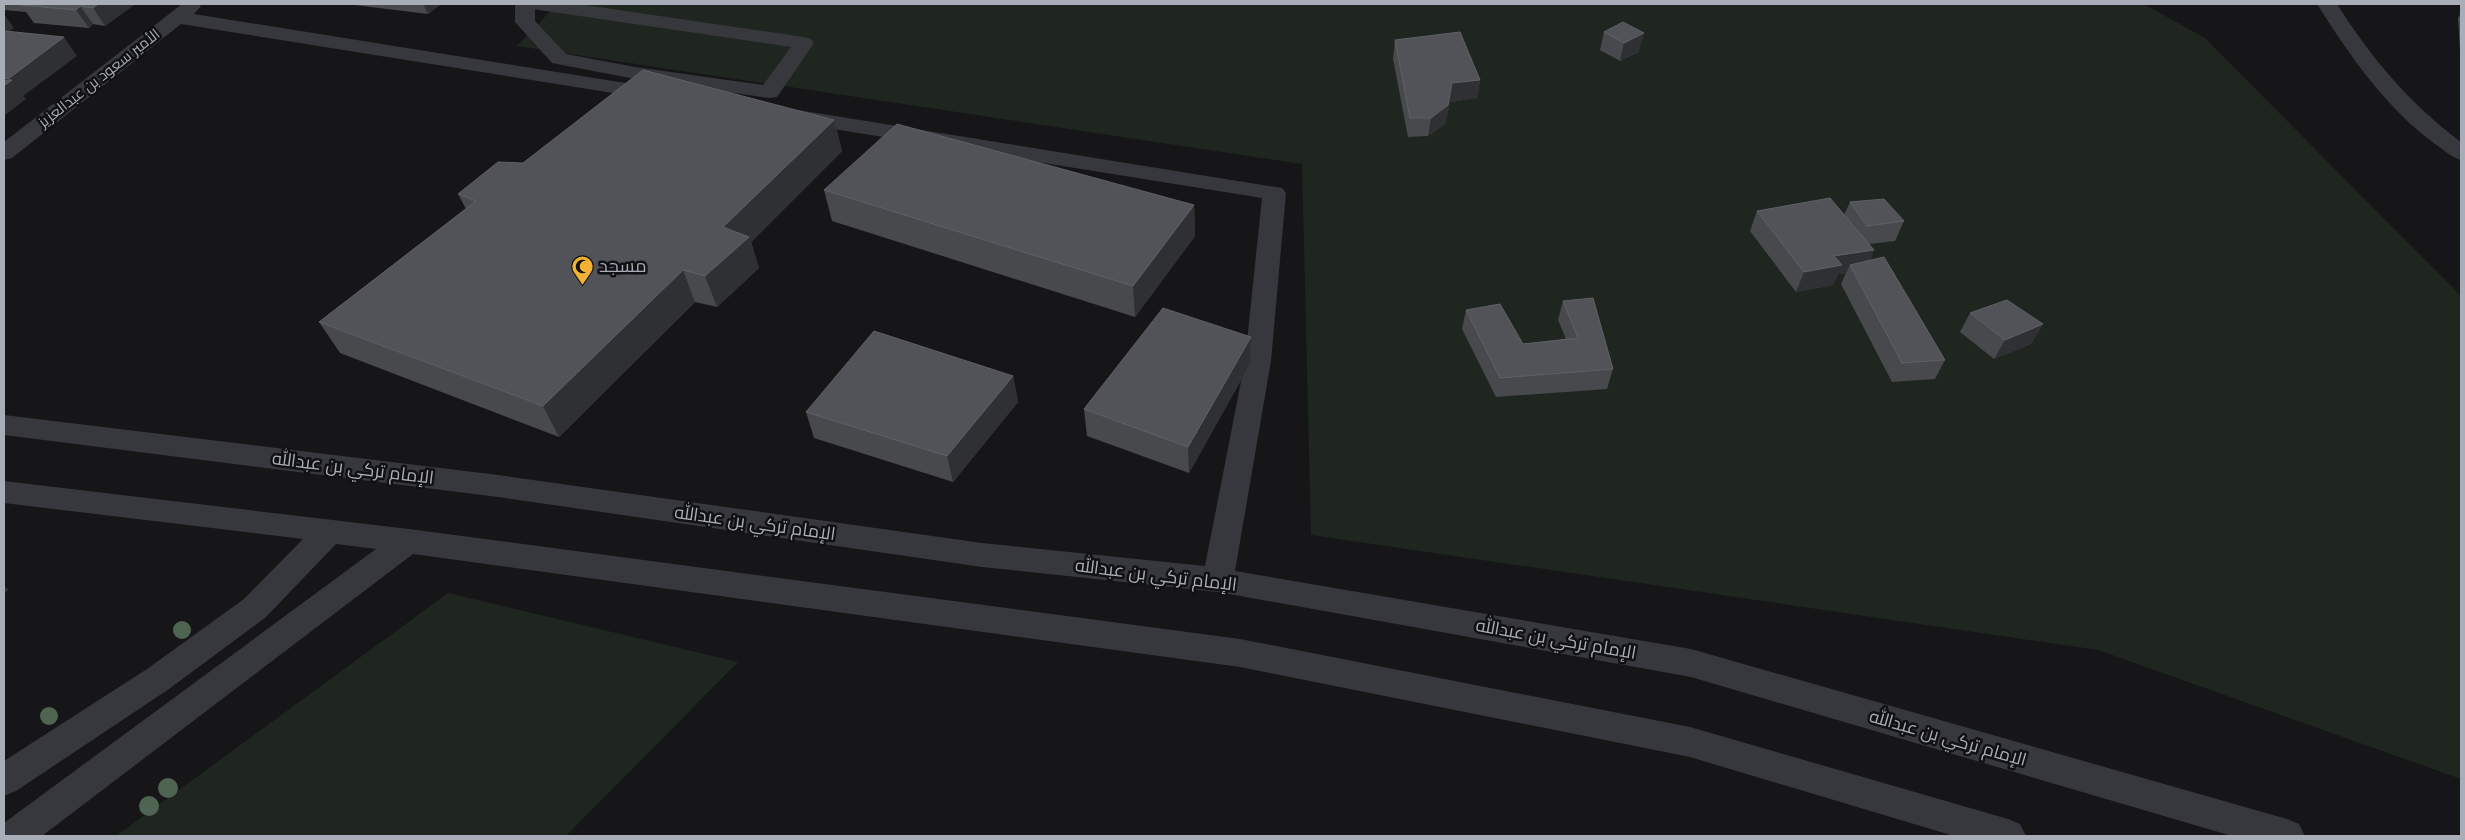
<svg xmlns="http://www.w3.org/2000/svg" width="2465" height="840" font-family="Lato,Cairo,sans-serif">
  <rect width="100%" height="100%" fill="#161618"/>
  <g fill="#1e261f">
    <path d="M557,4H2144L2205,38L2461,296V779L2098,650L1311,535L1302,164L517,46Z"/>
    <path d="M448,593L738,662L566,836H116Z"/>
  </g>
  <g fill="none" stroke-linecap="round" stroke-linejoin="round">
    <g fill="#37383d" fill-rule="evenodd">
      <path d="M182,4H199L201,6L194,14L657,88L665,89L668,94L665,99L657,100L181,24L12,158L4,160V142Z"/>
      <path d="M515,4H578L804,37L811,39L814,43L777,97L769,98L635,79L552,63L515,22ZM535,9L539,10L791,47L763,85L635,67L566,54L535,21Z"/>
      <path d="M2317,4H2337C2371,58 2410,104 2461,142V160C2451,157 2444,150 2435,144C2386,108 2350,56 2317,4Z"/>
      <path d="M798,110L1282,188L1286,193L1271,361L1235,571L1691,649L2287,819L2299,824L2305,836H2232L1691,677L1218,592L982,567L498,497L4,435V415L498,475L982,543L1205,566L1245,361L1262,198L790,122L787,117L790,112Z"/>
      <path d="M4,481L409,529L1240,639L1690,727L2008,819L2020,824L2026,836H1954L1690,757L1240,667L413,554L42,836H4V823L376,549L336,544L266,617L169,689L16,791L4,796V761L147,669L244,599L303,539L4,503Z"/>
    </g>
  </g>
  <g fill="#506452">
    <circle cx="182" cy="630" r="9"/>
    <circle cx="49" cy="716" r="9"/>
    <circle cx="168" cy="788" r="10"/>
    <circle cx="149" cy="806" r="10"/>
  </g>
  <g fill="#47494d">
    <path d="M4,4H135L105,26L93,24L89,28L34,23L26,12L4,10Z"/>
    <path d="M346,4H441L428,14Z"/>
    <path d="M2461,13V51H2460L2458,18Z"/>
    <path d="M1623,22L1639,52L1620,61L1600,50L1604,32Z"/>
    <path d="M1395,40L1480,80L1477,98L1450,102L1445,124L1428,136L1408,137L1393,59Z"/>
    <path d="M834,120L842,151L751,242L759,268L717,307L695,302L559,437L340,353L319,322L466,209L458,194L523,163Z"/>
    <path d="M824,190L1194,205L1195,236L1135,317L832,221Z"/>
    <path d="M1850,202L1904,221L1895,241L1869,244L1874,250L1870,260L1945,360L1935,379L1892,382L1841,284L1846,273L1838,274L1833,285L1796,292L1750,231L1757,211L1844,215Z"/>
    <path d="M1563,301L1613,369L1607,389L1496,397L1462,329L1466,310L1523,344L1566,339L1558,320Z"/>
    <path d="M1970,313L2043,324L2031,344L1994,359L1960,332Z"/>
    <path d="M1250,364L1189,473L1087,436L1084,409Z"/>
    <path d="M1013,376L1018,402L953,482L814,438L806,412Z"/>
  </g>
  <g fill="#2f3033">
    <path d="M98,4H135L105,26L93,8Z"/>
    <path d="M423,4H441L428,14Z"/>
    <path d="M80,6L93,24L89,28L76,10Z"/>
    <path d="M4,14L14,28L4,34Z"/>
    <path d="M1644,33L1639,52L1620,61L1624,43Z"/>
    <path d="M64,37L77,56L23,96L26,99L4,116V86L10,82L8,79Z"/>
    <path d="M1480,80L1477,98L1450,102L1445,124L1428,136L1431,118L1452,83Z"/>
    <path d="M834,120L842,151L751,242L759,268L717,307L705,276L723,227Z"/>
    <path d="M1194,205L1195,236L1135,317L1133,286Z"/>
    <path d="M1874,250L1866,270L1850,265L1846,273L1838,274L1833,285L1796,292L1804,272L1834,256Z"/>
    <path d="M683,270L695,302L559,437L543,406Z"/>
    <path d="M2043,324L2031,344L1994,359L2005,340Z"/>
    <path d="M1251,337L1250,364L1189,473L1188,447Z"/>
    <path d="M1013,376L1018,402L953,482L947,456Z"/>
    <path d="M4,586L9,590L4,593Z"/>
  </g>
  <g fill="#525359" stroke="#5f6168">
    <path d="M23,4H98L93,8L80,6L76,10L21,5Z"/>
    <path d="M1623,22L1644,33L1624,43L1604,32Z"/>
    <path d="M5,31L64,37L8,79L4,78V32Z"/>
    <path d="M1460,32L1480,80L1452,83L1448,105L1431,118H1410L1395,40Z"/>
    <path d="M643,70L834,120L723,227L749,237L705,276L683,270L543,406L319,322L476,201L458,194L498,162L523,163Z"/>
    <path d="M4,80H12L4,86Z"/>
    <path d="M897,124L1194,205L1133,286L824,190Z"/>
    <path d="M1830,198L1874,250L1834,256L1842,265L1804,272L1757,211Z"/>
    <path d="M1884,199L1904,221L1867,226L1850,202Z"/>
    <path d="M1884,257L1945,360L1902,363L1850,265Z"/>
    <path d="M1593,298L1613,369L1500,378L1466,310L1500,304L1523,344L1578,338L1563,301Z"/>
    <path d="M2007,300L2043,324L2005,340L1970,313Z"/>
    <path d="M1163,308L1251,337L1188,447L1084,409Z"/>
    <path d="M874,331L1013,376L947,456L806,412Z"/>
  </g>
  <defs>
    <symbol id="mosque-pin" viewBox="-11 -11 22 30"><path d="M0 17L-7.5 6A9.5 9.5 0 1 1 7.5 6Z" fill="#f2b134" stroke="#111113"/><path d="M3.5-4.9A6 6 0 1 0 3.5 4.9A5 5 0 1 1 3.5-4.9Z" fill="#111"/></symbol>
  </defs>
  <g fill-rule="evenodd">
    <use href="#mosque-pin" x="570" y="254" width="25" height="34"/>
  </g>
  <g text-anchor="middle" stroke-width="5" stroke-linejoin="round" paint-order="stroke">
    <g font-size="15" fill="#a8adb8" stroke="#111113">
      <text transform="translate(99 78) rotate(-38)" y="5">الأمير سعود بن عبدالعزيز</text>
    </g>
    <g font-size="18" fill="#a8adb8" stroke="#111113" text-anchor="start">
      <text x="599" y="272">مسجد</text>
    </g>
    <g font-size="18" fill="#a8adb8" stroke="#111113">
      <text transform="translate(353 468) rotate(7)" y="6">الإمام تركي بن عبدالله</text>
      <text transform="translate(755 523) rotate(8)" y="6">الإمام تركي بن عبدالله</text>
      <text transform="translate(1156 575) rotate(7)" y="6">الإمام تركي بن عبدالله</text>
      <text transform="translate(1556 639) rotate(10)" y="6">الإمام تركي بن عبدالله</text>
      <text transform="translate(1948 738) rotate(16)" y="6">الإمام تركي بن عبدالله</text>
    </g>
  </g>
  <rect width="2465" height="840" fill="none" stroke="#a8adb8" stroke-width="10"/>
</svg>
